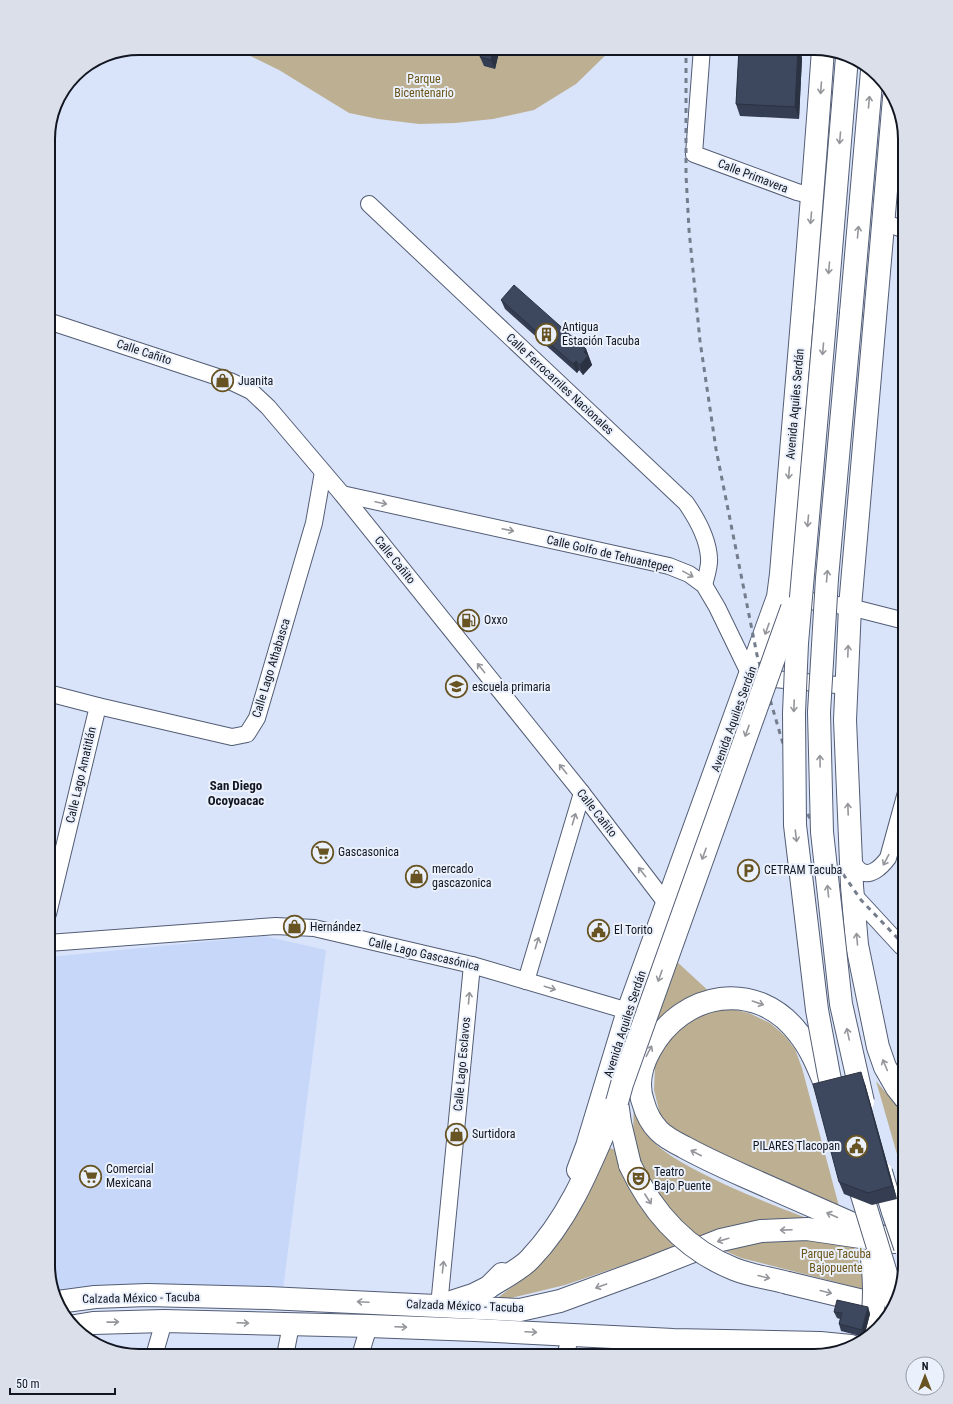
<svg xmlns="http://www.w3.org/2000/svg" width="953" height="1404" font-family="'Roboto Condensed',sans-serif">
  <rect width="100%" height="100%" fill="#d9e4fa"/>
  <path fill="#c7d7fa" d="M264,936L326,950L283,1290L56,1296L48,1265V957Z"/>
  <g fill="#bdb092">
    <path d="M234,48H613L576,84L534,110L493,119L455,123L419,124L378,119L349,113L279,70Z"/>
    <path d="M661,947L727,1008L749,1013L770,1023L784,1035L795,1049L802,1068L840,1210L673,1132L660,1114L654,1090L655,1065L662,1047L630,1037Z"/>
    <path d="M876,1081L887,1094L905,1111V1182Z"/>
    <path d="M634,1096C639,1109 642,1124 649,1136C667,1166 787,1211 823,1224L706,1237L565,1285L491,1303L539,1266L568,1229L587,1194L605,1146L618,1151L633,1139Z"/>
    <path d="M794,1238L853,1242L862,1275L863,1289L741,1258L723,1250L756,1242Z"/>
  </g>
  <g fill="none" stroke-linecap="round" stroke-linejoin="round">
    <defs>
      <g id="street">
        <path d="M702,48L694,154L797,192L813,196"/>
        <path d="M369,204L686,503C697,519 708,538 709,558C710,566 706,577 704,585"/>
        <path d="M883,222L905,230"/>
        <path d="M48,321L230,381L251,391L268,407L342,494L582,793L666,903"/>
        <path d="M342,494L669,566L689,574L704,585L717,607L750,675L764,678L847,686"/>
        <path d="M791,598L850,607L905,621"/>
        <path d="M48,693L98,706L232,737L247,734L257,718L314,523L323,472"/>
        <path d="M851,860C853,863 856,867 859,870C870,879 882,866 888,858L905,796"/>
        <path d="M853,894L901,946L905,949"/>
        <path d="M48,914L98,706"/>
        <path d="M48,943L276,926L314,928L472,965L628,1011"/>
        <path d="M526,981L582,793"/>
        <path d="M439,1306L472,965"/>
        <path d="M154,1356L164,1321"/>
        <path d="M285,1356L291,1325"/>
        <path d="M360,1356L369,1326"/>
        <path d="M565,1356L571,1335"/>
        <path d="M669,1356L673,1340"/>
      </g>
      <g id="secondary">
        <path d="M894,98L850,607L845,720L852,886L857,945L878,1047L885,1067L897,1088L905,1098"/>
        <path d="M578,1170L587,1146L628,1011L778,597L781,574C795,399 811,225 823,49"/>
        <path d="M58,1302L95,1297L147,1295L268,1298L520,1310L560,1301L650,1268L721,1240L761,1231L807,1229L881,1240"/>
        <path d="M439,1306L473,1295L489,1287L502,1274"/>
        <path d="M75,1326L93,1323L164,1321L369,1326L475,1330L673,1340L820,1343L851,1346"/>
      </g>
      <g id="highway">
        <path d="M826,310L847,57"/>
        <path d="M851,313L872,71"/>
        <path d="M828,1091C820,1072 812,1050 799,1034C757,978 682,991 650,1050C641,1066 637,1085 643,1102C646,1113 651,1123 659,1131C666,1138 676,1143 684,1147C704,1158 724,1167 744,1176C794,1198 844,1220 894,1242"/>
        <path d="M617,1102L620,1123L630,1165"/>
        <path d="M788,1283L892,1308"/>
        <path d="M489,1287C501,1279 521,1269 530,1259C573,1214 593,1157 617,1102"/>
      </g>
    </defs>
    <use href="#street" stroke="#525d75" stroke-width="18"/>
    <use href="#secondary" stroke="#525d75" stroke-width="24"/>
    <use href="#highway" stroke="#525d75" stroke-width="24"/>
    <use href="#street" stroke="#fff" stroke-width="16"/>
    <use href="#secondary" stroke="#fff" stroke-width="22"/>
    <use href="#highway" stroke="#fff" stroke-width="22"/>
    <path stroke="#757d8d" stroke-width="3" stroke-dasharray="5 5" stroke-linecap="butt" d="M686,48V175L689,230L700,341L716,449L757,655L798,795L825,848L861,900L905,946"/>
    <defs>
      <g id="highway-bridge">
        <path d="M826,310L797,643L794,713L795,825L817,1010L829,1075L837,1109"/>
        <path d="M851,313L827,578L819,712L822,832L841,1004L863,1102"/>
        <path d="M617,1102L622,1084L792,608"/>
        <path d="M630,1165C652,1212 684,1249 734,1269C751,1276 770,1278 788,1283"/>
        <path d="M855,1172L895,1303"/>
        <path d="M881,1172L893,1212L905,1247"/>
        <path d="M870,1333C875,1308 875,1284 872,1259"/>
      </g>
    </defs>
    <use href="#highway-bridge" stroke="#525d75" stroke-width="24" stroke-linecap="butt"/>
    <use href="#highway-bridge" stroke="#fff" stroke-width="22"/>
  </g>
  <g fill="#343d51">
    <path d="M459,48H500L495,69L484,66L480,57L481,55L460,49Z"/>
    <path d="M739,48H799L802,58L799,119L740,116L736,104Z"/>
    <path d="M501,300L586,349L592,365L583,375L579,370L577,373L505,309Z"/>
    <path d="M865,1084L897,1199L872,1205L844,1194L839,1182Z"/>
    <path d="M868,1307L870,1314L864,1337L841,1331L839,1324L840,1319L837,1318L834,1312Z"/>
  </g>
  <g fill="#2b3242">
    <path d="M494,48H500L495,69L491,60Z"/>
    <path d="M798,48H799L802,58L799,119L795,107Z"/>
    <path d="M586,349L592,365L583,375L580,365L584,352Z"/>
    <path d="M576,361L579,370L577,373L573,364Z"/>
    <path d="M861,1072L865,1084L897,1199L892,1186Z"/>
    <path d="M868,1307L870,1314L864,1337L862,1330Z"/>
  </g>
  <g fill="#3d475e" stroke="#2b3242">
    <path d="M483,48H494L491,60L480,57Z"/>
    <path d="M739,48H798L795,107L736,104Z"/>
    <path d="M514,285L586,349L584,352L588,356L580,365L576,361L573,364L501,300Z"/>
    <path d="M861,1072L892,1186L868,1193L839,1182L813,1084Z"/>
    <path d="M837,1300L868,1307L862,1330L839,1324L842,1313L834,1312Z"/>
  </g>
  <defs><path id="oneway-shaft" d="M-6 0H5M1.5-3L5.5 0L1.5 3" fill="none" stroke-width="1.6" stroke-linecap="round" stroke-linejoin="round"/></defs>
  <g stroke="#94969b">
    <use href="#oneway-shaft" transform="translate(821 88) rotate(94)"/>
    <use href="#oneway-shaft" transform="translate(869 102) rotate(-85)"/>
    <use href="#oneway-shaft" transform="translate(840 138) rotate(95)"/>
    <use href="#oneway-shaft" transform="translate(811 218) rotate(95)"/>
    <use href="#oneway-shaft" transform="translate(858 232) rotate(-85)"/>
    <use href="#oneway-shaft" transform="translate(829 268) rotate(95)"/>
    <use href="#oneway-shaft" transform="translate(823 349) rotate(95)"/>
    <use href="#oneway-shaft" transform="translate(789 473) rotate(94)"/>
    <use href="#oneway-shaft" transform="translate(381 503) rotate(12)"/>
    <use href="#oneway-shaft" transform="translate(808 521) rotate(95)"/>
    <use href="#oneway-shaft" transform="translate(508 530) rotate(12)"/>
    <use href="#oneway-shaft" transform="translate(688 574) rotate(29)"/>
    <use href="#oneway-shaft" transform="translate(827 576) rotate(-85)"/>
    <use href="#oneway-shaft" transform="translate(767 629) rotate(110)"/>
    <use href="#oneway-shaft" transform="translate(848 651) rotate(-88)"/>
    <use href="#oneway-shaft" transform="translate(481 668) rotate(-129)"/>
    <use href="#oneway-shaft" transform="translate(794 706) rotate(92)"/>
    <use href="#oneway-shaft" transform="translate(747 731) rotate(110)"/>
    <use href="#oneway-shaft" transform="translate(820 761) rotate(-91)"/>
    <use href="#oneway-shaft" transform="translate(563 769) rotate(-129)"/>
    <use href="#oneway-shaft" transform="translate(848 809) rotate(-92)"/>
    <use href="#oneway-shaft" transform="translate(574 819) rotate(-73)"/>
    <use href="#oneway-shaft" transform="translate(796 836) rotate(83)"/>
    <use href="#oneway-shaft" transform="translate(704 854) rotate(110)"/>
    <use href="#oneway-shaft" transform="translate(886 860) rotate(118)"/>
    <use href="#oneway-shaft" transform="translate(642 872) rotate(-128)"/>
    <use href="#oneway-shaft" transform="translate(828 891) rotate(-96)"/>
    <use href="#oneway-shaft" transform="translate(857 939) rotate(-95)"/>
    <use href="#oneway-shaft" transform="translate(537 943) rotate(-73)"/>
    <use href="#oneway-shaft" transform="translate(660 976) rotate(110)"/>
    <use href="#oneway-shaft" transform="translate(550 988) rotate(17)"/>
    <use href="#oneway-shaft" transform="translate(469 998) rotate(-85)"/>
    <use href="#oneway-shaft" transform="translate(758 1003) rotate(19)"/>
    <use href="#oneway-shaft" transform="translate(848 1034) rotate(-102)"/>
    <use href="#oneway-shaft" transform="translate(649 1051) rotate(-62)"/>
    <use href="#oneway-shaft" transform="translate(885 1065) rotate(-113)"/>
    <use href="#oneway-shaft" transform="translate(696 1153) rotate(-153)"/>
    <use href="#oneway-shaft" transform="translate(648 1199) rotate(57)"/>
    <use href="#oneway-shaft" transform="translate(832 1215) rotate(-156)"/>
    <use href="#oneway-shaft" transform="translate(786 1230) rotate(178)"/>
    <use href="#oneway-shaft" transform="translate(723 1240) rotate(164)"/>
    <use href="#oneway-shaft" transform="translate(443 1267) rotate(-84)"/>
    <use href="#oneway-shaft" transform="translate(764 1277) rotate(14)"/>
    <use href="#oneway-shaft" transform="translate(601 1286) rotate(160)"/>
    <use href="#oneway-shaft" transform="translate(826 1292) rotate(14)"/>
    <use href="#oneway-shaft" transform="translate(363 1302) rotate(-177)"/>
    <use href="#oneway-shaft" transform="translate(113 1322) rotate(-1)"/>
    <use href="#oneway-shaft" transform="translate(243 1323) rotate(2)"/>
    <use href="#oneway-shaft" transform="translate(401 1327) rotate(2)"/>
    <use href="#oneway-shaft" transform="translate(531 1332) rotate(3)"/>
  </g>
  <defs>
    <symbol id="building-ring" viewBox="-11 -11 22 22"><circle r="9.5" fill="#ebf1fc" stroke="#685423" stroke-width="1.5"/><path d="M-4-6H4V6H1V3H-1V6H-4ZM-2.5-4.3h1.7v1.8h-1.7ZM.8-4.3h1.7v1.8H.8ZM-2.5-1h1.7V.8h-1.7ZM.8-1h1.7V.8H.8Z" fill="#685423"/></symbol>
    <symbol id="shop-ring" viewBox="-11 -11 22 22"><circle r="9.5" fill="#ebf1fc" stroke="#685423" stroke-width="1.5"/><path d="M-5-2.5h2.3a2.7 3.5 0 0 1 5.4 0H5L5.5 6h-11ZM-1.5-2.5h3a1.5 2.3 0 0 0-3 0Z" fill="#685423"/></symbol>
    <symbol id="fuel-ring" viewBox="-11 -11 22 22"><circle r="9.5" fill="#ebf1fc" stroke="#685423" stroke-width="1.5"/><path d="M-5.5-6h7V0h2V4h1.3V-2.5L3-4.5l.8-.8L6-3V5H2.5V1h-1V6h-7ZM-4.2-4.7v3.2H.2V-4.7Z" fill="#685423"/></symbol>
    <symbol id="school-ring" viewBox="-11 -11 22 22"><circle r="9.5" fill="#ebf1fc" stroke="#685423" stroke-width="1.5"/><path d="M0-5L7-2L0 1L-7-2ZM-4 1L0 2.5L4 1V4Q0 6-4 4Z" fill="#685423"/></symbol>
    <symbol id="supermarket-ring" viewBox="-11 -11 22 22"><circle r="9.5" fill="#ebf1fc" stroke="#685423" stroke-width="1.5"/><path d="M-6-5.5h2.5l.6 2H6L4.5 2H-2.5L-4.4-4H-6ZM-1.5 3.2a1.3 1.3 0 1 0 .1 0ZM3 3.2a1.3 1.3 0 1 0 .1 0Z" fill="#685423"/></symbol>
    <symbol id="parking-ring" viewBox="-11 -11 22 22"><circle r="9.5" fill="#ebf1fc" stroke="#685423" stroke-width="1.5"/><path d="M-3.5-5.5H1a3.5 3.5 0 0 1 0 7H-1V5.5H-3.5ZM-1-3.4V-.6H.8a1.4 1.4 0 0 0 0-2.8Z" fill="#685423"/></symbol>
    <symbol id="civic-ring" viewBox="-11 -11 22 22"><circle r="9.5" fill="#ebf1fc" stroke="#685423" stroke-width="1.5"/><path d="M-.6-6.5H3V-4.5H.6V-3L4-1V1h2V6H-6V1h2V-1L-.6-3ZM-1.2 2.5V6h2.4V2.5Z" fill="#685423"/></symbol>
    <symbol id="theatre-ring" viewBox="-11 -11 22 22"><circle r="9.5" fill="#ebf1fc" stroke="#685423" stroke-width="1.5"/><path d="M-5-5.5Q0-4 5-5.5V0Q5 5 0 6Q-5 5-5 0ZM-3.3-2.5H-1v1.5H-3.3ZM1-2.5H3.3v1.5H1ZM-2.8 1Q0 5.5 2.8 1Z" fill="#685423"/></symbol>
  </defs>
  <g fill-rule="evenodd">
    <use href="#building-ring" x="534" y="322" width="25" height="25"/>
    <use href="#shop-ring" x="210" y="368" width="25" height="25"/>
    <use href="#fuel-ring" x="456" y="608" width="25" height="25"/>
    <use href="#school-ring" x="444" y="674" width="25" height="25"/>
    <use href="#supermarket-ring" x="310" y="840" width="25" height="25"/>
    <use href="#parking-ring" x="736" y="858" width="25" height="25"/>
    <use href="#shop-ring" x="404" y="864" width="25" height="25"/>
    <use href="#shop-ring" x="282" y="914" width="25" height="25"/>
    <use href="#civic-ring" x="586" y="918" width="25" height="25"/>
    <use href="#shop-ring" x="444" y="1122" width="25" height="25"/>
    <use href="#civic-ring" x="844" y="1134" width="25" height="25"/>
    <use href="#supermarket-ring" x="78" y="1164" width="25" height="25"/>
    <use href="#theatre-ring" x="626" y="1166" width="25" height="25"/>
  </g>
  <g text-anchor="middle" stroke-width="4" stroke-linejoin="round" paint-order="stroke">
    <g font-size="12" fill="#6b5518" stroke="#ebf1fc">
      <text x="424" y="83">Parque<tspan x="424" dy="14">Bicentenario</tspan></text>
      <text x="836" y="1258">Parque Tacuba<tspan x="836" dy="14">Bajopuente</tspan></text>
    </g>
    <g font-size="12" fill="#121620" stroke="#ebf1fc">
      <text transform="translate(753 176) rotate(21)" y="4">Calle Primavera</text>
      <text transform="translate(144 352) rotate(18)" y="4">Calle Cañito</text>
      <text transform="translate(560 384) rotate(43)" y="4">Calle Ferrocarriles Nacionales</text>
      <text transform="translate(795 404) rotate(-85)" y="4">Avenida Aquiles Serdán</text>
      <text transform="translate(610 554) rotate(13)" y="4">Calle Golfo de Tehuantepec</text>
      <text transform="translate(395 560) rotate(51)" y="4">Calle Cañito</text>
      <text transform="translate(271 668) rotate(-73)" y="4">Calle Lago Athabasca</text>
      <text transform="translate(734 719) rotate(-70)" y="4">Avenida Aquiles Serdán</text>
      <text transform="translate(81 775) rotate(-77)" y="4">Calle Lago Amatitlán</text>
      <text transform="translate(597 813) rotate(52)" y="4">Calle Cañito</text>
      <text transform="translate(424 954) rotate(13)" y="4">Calle Lago Gascasónica</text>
      <text transform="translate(625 1024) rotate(-72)" y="4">Avenida Aquiles Serdán</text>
      <text transform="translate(462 1064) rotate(-85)" y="4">Calle Lago Esclavos</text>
      <text transform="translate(141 1298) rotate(-1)" y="4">Calzada México - Tacuba</text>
      <text transform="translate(465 1306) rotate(2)" y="4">Calzada México - Tacuba</text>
    </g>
    <g font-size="12" fill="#121620" stroke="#ebf1fc" text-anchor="start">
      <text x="562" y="331">Antigua<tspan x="562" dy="14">Estación Tacuba</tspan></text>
      <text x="238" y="385">Juanita</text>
      <text x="484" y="624">Oxxo</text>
      <text x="472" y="691">escuela primaria</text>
      <text x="338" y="856">Gascasonica</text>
      <text x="432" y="873">mercado<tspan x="432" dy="14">gascazonica</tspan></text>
      <text x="764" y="874">CETRAM Tacuba</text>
      <text x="310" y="931">Hernández</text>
      <text x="614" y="934">El Torito</text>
      <text x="472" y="1138">Surtidora</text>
      <text x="840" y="1150" text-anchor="end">PILARES Tlacopan</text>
      <text x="106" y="1173">Comercial<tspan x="106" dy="14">Mexicana</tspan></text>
      <text x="654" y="1176">Teatro<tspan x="654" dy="14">Bajo Puente</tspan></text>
    </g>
    <g font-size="13" font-weight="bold" fill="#121620" stroke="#ebf1fc">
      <text x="236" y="790">San Diego<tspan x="236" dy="15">Ocoyoacac</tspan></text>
    </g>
  </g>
  <path d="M0 0H953V1404H0ZM139 55H814A84 84 0 0 1 898 139V1265A84 84 0 0 1 814 1349H139A84 84 0 0 1 55 1265V139A84 84 0 0 1 139 55Z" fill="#dadfea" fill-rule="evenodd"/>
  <path fill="none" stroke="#121620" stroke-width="2" d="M139 55H814A84 84 0 0 1 898 139V1265A84 84 0 0 1 814 1349H139A84 84 0 0 1 55 1265V139A84 84 0 0 1 139 55Z"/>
  <g transform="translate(925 1376)"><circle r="19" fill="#ebf1fc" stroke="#9499a4"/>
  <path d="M0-3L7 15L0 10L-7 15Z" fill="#685423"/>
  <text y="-6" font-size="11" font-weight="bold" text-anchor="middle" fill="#121620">N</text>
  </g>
  <path d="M10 1388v6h105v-6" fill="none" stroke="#121620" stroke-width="2"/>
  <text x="16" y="1388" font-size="12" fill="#121620" stroke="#ebf1fc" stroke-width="3" paint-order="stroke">50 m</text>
</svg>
